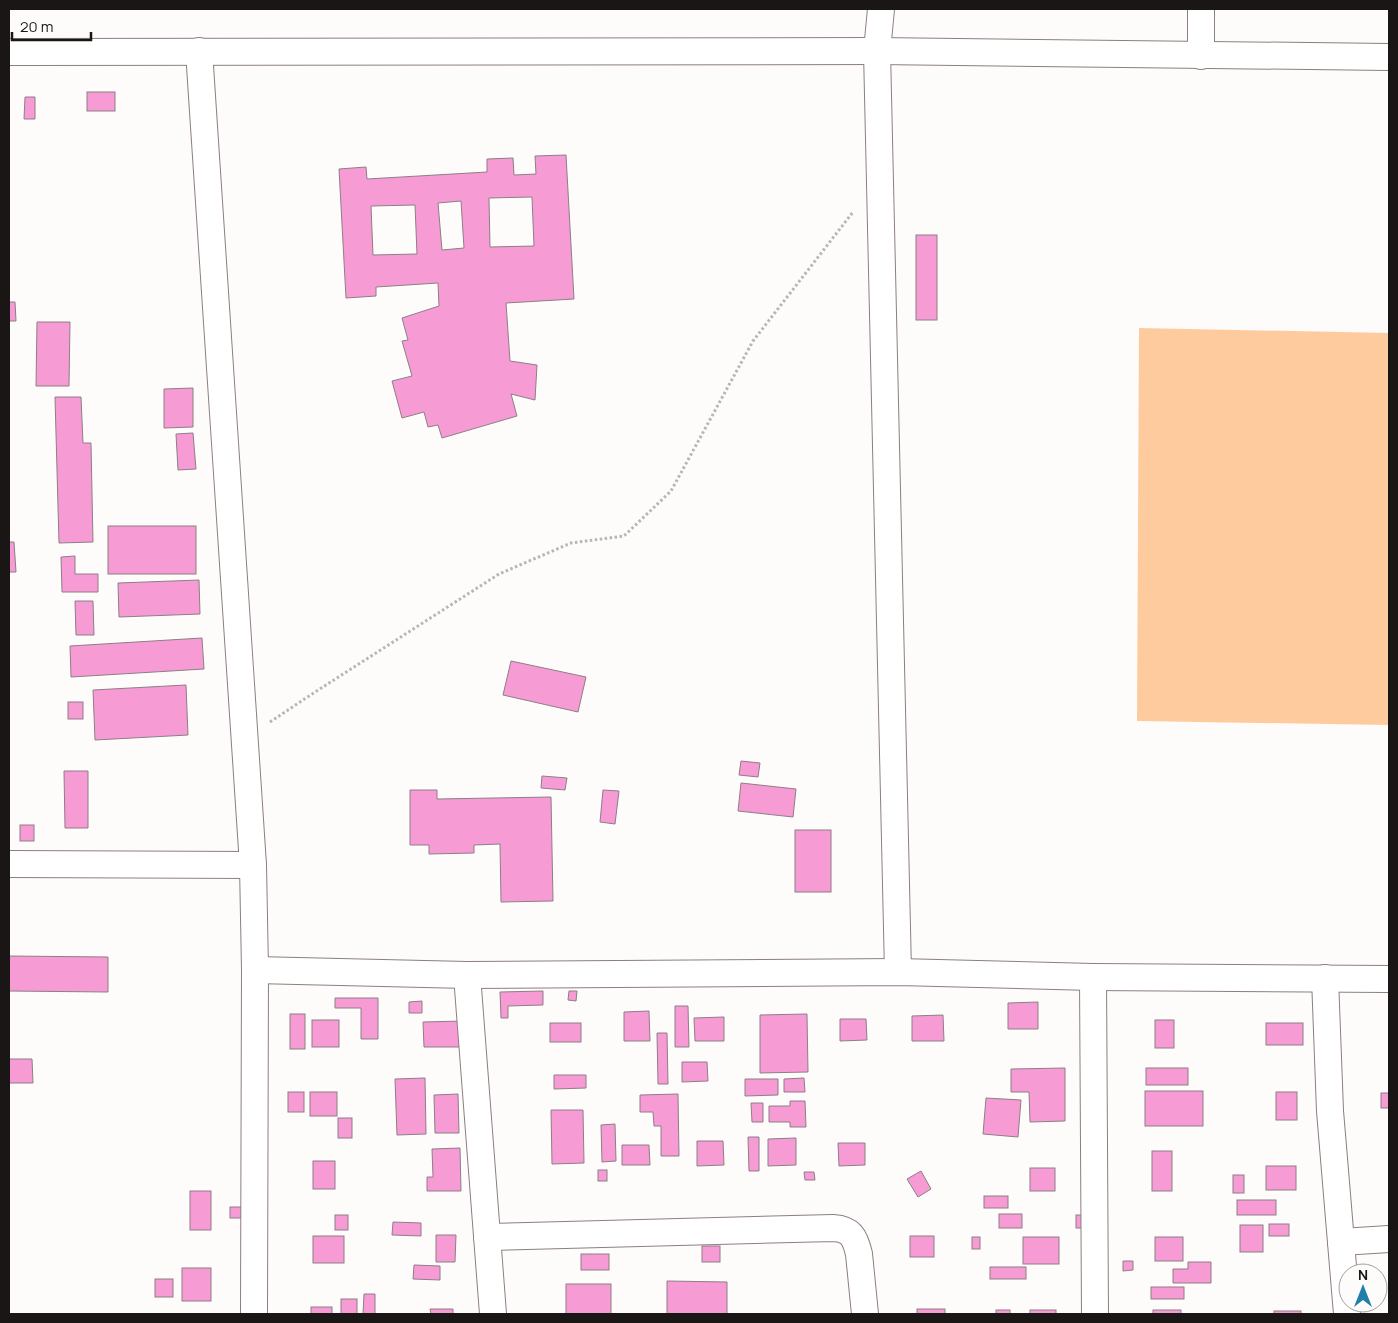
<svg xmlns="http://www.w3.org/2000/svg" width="1398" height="1323" font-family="Manrope,sans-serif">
  <rect width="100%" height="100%" fill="#fefbfb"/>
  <path fill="#fecb9f" d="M1139,328L1389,333V725L1137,721Z"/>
  <g fill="#f79bd4" stroke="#8c7f86" fill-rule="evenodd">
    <rect x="87" y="92" width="28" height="19"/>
    <path d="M25,97H35V119H24Z"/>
    <path d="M566,155L574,299L506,303L510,361L537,365L535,400L511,394L517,416L442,438L438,425L428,427L424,412L402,418L392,381L412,376L402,341L408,340L402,318L439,306L438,283L376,287V296L346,298L339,169L366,167L367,179L487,172V159L513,158L514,175L536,174L535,156ZM532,197L534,246L490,247L489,198ZM461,201L464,248L442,250L438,203ZM415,205L417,254L373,255L371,206Z"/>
    <rect x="916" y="235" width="21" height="85"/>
    <path d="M9,302H15L16,321H9Z"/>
    <path d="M37,322H70L69,386H36Z"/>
    <path d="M193,388V427L164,428V389Z"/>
    <path d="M55,397H81L83,443H91L93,542L59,543Z"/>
    <path d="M193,433L196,469L178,470L176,434Z"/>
    <rect x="108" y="526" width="88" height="48"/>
    <path d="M9,542H14L16,572H9Z"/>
    <path d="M75,556V574H98V592H62L61,557Z"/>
    <path d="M199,580L200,614L119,617L118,583Z"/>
    <path d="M75,601H93L94,635H76Z"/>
    <path d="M202,638L204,669L71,677L70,646Z"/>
    <path d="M511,661L586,677L578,712L503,695Z"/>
    <path d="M186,685L188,735L95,740L93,690Z"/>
    <rect x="68" y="702" width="15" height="17"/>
    <path d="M741,761L760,763L758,777L739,775Z"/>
    <path d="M64,771H88V828H65Z"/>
    <path d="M542,776L567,778L565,790L541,788Z"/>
    <path d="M741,783L796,789L793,817L738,811Z"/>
    <path d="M410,790H437V799L551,797L553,901L501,902L500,844L474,845V853L429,854V845H410Z"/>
    <path d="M603,790L619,791L615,824L600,822Z"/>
    <rect x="20" y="825" width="14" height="16"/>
    <rect x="795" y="830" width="36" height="62"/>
    <path d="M9,956L108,957V992L9,991Z"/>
    <path d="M543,991V1005L508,1006V1018H501L500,992Z"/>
    <path d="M569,991H577L576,1001L568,1000Z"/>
    <path d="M335,998H378V1039H361V1008H335Z"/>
    <path d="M422,1001V1013H409V1002Z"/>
    <path d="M1038,1002V1029H1008V1003Z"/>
    <path d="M675,1006H688L689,1047H675Z"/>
    <path d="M649,1011L650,1041H624V1012Z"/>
    <rect x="290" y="1014" width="15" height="35"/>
    <path d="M807,1014L808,1072L760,1073V1015Z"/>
    <path d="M943,1015L944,1041H912V1016Z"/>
    <path d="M724,1017V1041H695L694,1018Z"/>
    <path d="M840,1019H866L867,1040L840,1041Z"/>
    <rect x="312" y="1020" width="27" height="27"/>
    <rect x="1155" y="1020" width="19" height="28"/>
    <path d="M463,1021V1047H424L423,1022Z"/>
    <rect x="550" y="1023" width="31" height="19"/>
    <rect x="1266" y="1023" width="37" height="22"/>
    <path d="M657,1033H667L668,1084H658Z"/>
    <path d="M9,1059H32L33,1083H9Z"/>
    <path d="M682,1062H707L708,1081L682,1082Z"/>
    <path d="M1065,1068V1121L1030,1122L1029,1092H1011V1069Z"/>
    <rect x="1146" y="1068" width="42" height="17"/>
    <path d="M554,1075H586V1088L554,1089Z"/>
    <path d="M425,1078L426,1134L397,1135L395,1079Z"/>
    <path d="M804,1078L805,1092H784V1079Z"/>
    <path d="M745,1079H778V1095L745,1096Z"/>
    <rect x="1145" y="1091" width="58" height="35"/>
    <rect x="288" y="1092" width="16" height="20"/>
    <rect x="310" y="1092" width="27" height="24"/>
    <rect x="1276" y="1092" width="21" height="28"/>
    <rect x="1381" y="1093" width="8" height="15"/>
    <path d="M458,1094L459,1133H435L434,1095Z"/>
    <path d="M678,1094L679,1156H661V1126H654L653,1112H640V1095Z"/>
    <path d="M986,1098L1021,1100L1018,1137L983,1134Z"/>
    <path d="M790,1101H805L806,1127H790V1122H769V1106H790Z"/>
    <path d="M751,1103H763V1122H752Z"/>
    <path d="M551,1110H583L584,1163L552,1164Z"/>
    <rect x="338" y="1118" width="14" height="20"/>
    <path d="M615,1124L616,1161L602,1162L601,1125Z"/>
    <path d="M748,1137H759V1171H749Z"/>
    <path d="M796,1138V1165L768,1166V1139Z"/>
    <path d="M697,1141H723L724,1165L697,1166Z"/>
    <path d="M838,1143H865V1165L839,1166Z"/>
    <path d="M622,1145H649L650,1165H622Z"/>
    <path d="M460,1148L461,1191H427V1177H433L432,1149Z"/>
    <rect x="1152" y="1151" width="20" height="40"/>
    <rect x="313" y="1161" width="22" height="28"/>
    <rect x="1266" y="1166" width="30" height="24"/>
    <rect x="1030" y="1168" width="25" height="23"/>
    <rect x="598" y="1170" width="9" height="11"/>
    <path d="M921,1171L931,1189L918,1197L907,1179Z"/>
    <path d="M804,1172H814L815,1180H805Z"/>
    <rect x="1233" y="1175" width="11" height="18"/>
    <rect x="190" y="1191" width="21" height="39"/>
    <rect x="984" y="1196" width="24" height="12"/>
    <rect x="1237" y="1200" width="39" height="15"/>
    <rect x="230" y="1207" width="14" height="11"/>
    <rect x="999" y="1214" width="23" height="14"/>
    <rect x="335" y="1215" width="13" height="15"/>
    <rect x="1076" y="1215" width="9" height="13"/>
    <path d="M393,1222L421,1223V1236L392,1235Z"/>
    <rect x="1269" y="1224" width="20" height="12"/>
    <rect x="1240" y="1225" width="23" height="27"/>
    <path d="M436,1235H456L455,1262H436Z"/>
    <rect x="313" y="1236" width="31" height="27"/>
    <rect x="910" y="1236" width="24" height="21"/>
    <rect x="972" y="1237" width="8" height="12"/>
    <rect x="1023" y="1237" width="36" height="27"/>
    <rect x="1155" y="1237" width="28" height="24"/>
    <rect x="702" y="1246" width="18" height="16"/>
    <rect x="581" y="1254" width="28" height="16"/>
    <path d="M1123,1261H1133V1270L1123,1271Z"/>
    <path d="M1188,1262H1211V1283H1173V1269H1188Z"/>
    <path d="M414,1265L440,1266V1280L413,1279Z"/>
    <rect x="990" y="1267" width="36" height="12"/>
    <rect x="182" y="1268" width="29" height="33"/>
    <rect x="155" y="1279" width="18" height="18"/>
    <path d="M667,1281L727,1282V1314H667Z"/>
    <rect x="566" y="1284" width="45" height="30"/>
    <rect x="1151" y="1287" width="33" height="12"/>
    <path d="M364,1294H375V1314H363Z"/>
    <rect x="341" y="1299" width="16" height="15"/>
    <rect x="311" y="1307" width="21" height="7"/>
    <path d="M430,1309H453V1314H431Z"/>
    <rect x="917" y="1309" width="28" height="5"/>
    <rect x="996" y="1310" width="14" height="4"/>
    <rect x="1030" y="1310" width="26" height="4"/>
    <rect x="1153" y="1310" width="28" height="4"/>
    <rect x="1274" y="1311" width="27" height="3"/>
  </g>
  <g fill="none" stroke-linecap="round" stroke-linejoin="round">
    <defs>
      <g id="minor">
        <path d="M881,9L877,51L898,972"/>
        <path d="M1201,9V56"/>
        <path d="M199,51L253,865L255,970L254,1314"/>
        <path d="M9,52L877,51L1389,57"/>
        <path d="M9,864L253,865"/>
        <path d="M255,970L467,975L898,972L1093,977L1389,979"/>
        <path d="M467,975L493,1314"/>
        <path d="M1093,977L1095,1314"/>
        <path d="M1325,978L1330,1111L1347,1314"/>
        <path d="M487,1237L833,1228C851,1229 855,1237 859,1254L865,1314"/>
        <path d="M1341,1242L1389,1239"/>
      </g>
    </defs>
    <use href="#minor" stroke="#8d7e80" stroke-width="28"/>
    <path stroke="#b9b5b5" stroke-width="3" stroke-dasharray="2.5 2.5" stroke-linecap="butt" d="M270,722L312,694L499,574L571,543L624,536L671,491L753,341L853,212"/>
    <use href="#minor" stroke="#fff" stroke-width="26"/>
  </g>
  <rect width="1398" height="1323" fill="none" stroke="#1b1616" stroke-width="20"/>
  <g transform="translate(1363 1288)"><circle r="24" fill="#fefbfb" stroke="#a39f9f"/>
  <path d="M0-4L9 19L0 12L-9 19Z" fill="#1f7eaa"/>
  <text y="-8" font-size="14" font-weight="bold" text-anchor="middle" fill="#1b1616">N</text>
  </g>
  <path d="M12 32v8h79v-8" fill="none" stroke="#1b1616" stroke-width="2.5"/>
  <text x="20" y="32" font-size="15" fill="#1b1616" stroke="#fefbfb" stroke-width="4" paint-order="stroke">20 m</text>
</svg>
